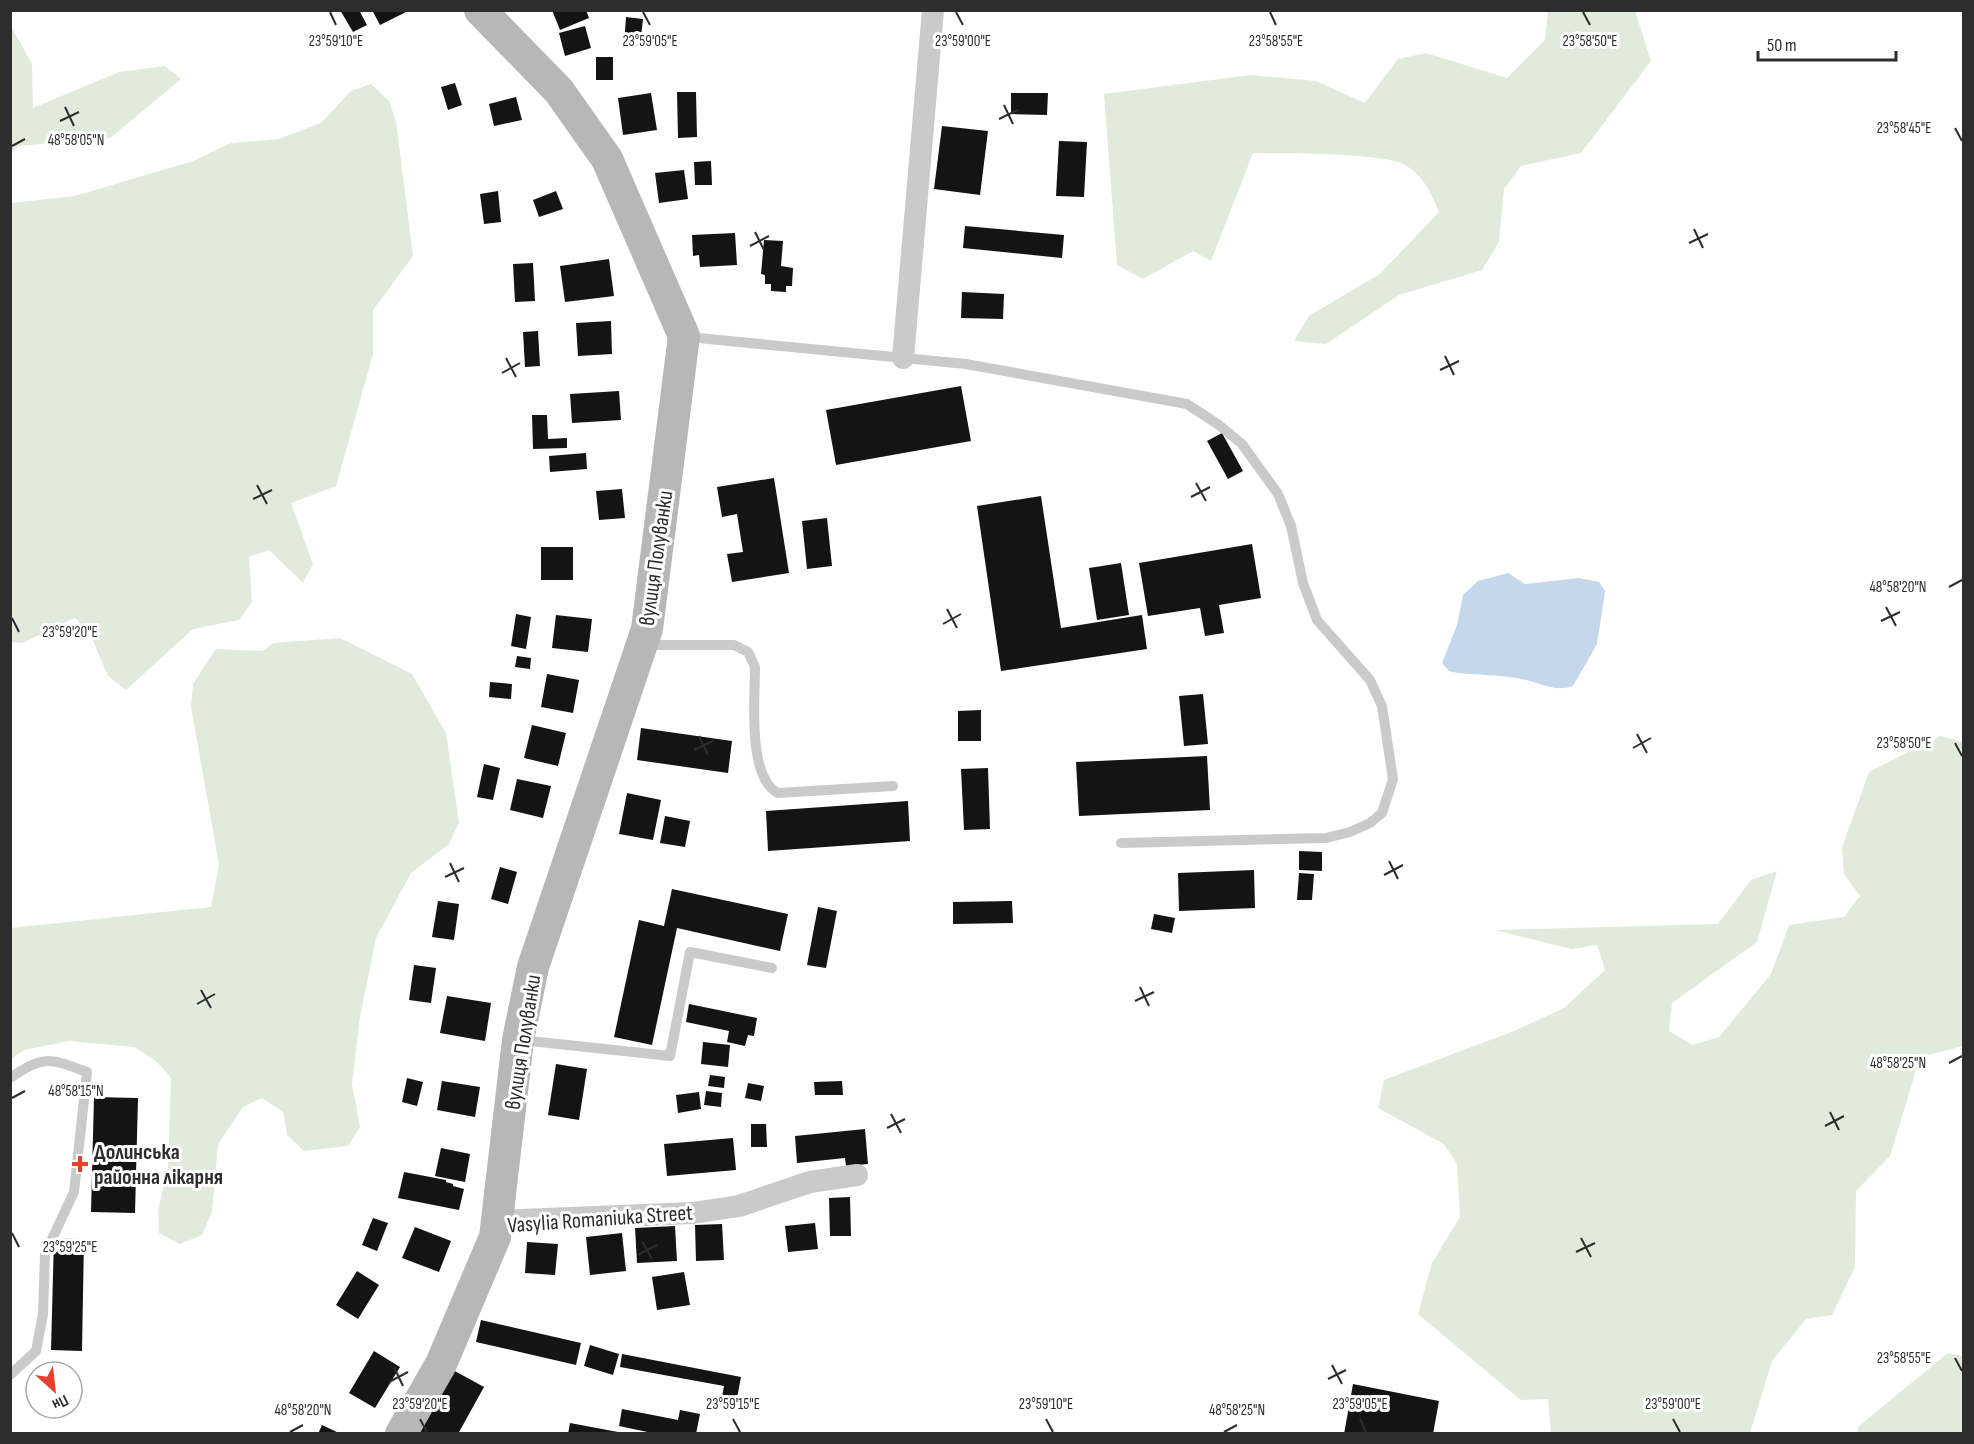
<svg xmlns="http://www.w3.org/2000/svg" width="1974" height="1444" font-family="'Sofia Sans Condensed',sans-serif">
  <rect width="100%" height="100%" fill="#fff"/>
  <g fill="#e1ebdb">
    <path d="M1548,11H1635L1651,61L1581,153L1521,166L1504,189L1499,242L1482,270L1399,295L1326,344L1294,341L1309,316L1380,274L1439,212C1431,193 1424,176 1405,165C1382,152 1283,154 1253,153L1211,261L1193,251L1143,279L1117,265L1104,94L1251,75L1316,81L1365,103L1398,59L1426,53L1507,78L1545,40Z"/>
    <path d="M11,26L32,64L33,108L119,72L165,66L181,79L110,138L19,146L11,153Z"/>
    <path d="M371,84L389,101L396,121L413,256L373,310V354L336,486L291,503L313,564L303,583L269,550L249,557L252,602L239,620L193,629L126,690L108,676L90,634L75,618L22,643L11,642V203L75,196L193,161L231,143L279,139L321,123L351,91Z"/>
    <path d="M340,638L412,674L446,733L459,823L449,844L411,873L376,938L360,1017L352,1084L360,1127L348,1146L304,1151L287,1135L283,1112L262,1098L243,1107L218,1144L212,1212L202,1235L180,1244L159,1233L158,1211L168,1167L171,1078L156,1061L135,1047L69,1041L24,1050L11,1059V928L211,907L219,865L191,706L193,684L216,649L263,651L273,643Z"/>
    <path d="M1941,736L1963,742V1046L1920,1057L1890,1156L1856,1191L1855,1267L1832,1315L1806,1319L1772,1361L1750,1433H1551L1548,1399L1521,1400L1418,1314L1432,1263L1460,1217L1457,1164L1444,1144L1378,1108L1384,1080L1514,1031L1564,1008L1605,970L1597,945L1572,949L1495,930L1718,924L1751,880L1777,871L1757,942L1672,1003L1669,1031L1692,1045L1719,1037L1771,974L1789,925L1844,917L1860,896L1844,874L1842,848L1869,772Z"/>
    <path d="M1948,1353L1963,1356V1433H1857L1859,1426Z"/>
  </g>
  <path fill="#c6d7ec" d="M1508,573L1525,584L1579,578L1599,582L1605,591L1597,644L1573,686C1555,692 1543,684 1526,680C1504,675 1480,675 1458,673L1449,671L1442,663L1457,625L1463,595L1478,581Z"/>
  <g fill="#141414">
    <path d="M340,10H359L367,25L353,32Z"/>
    <path d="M372,10H410L380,25Z"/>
    <path d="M552,10H586L589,18L560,30Z"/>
    <path d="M626,17L643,19L640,46L624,44Z"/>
    <path d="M585,26L591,48L565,56L559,33Z"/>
    <rect x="596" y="57" width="17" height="23"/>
    <path d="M455,83L462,105L448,110L441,87Z"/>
    <path d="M677,92H696L697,137L678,138Z"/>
    <path d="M651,93L657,130L623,135L618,98Z"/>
    <path d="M1011,93H1048L1047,115L1011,114Z"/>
    <path d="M516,97L522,120L494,126L489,104Z"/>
    <path d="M942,126L988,131L980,195L934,189Z"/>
    <path d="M1059,141L1087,142L1084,197L1056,196Z"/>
    <path d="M711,161L712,185H695L694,162Z"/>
    <path d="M684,170L688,199L659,203L655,173Z"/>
    <path d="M498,191L501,222L484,224L480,194Z"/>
    <path d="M556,191L563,209L539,217L533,200Z"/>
    <path d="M965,226L1064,235L1062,258L963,248Z"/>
    <path d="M735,233L737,265L700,267L699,255L693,256L692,235Z"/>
    <path d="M764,240L783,241L781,266L793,268L792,286H786V292L771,291V284H765V275L761,274Z"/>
    <path d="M609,259L614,296L565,302L560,266Z"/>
    <path d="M533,263L535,301L515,302L513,264Z"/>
    <path d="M962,292L1004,294L1003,319L961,318Z"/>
    <path d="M611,321L612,354L578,356L576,323Z"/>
    <path d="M538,331L540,366L525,367L523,332Z"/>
    <path d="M961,386L971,441L836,465L826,410Z"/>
    <path d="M619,391L621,420L572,423L570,394Z"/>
    <path d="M532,415H547L548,439L567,438V448L533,449Z"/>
    <path d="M1222,433L1243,471L1228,479L1207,441Z"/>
    <path d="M586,453L587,469L550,472L549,456Z"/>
    <path d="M774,478L789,573L732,582L727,554L743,552L737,514L722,517L717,487Z"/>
    <path d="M622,489L625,518L599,520L596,491Z"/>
    <path d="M1041,496L1061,628L1142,615L1147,649L1001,671L977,506Z"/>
    <path d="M827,518L832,566L807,569L802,521Z"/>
    <path d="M1252,544L1261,598L1219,605L1224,633L1205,636L1200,608L1148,616L1139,563Z"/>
    <rect x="541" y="547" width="32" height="33"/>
    <path d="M1121,563L1129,615L1097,620L1089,568Z"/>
    <path d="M516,614L531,617L526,649L511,646Z"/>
    <path d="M556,615L592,619L588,652L552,648Z"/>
    <path d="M517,656L531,658L530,669L515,667Z"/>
    <path d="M547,674L579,680L573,713L541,707Z"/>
    <path d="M490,682L512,684L511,699L489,697Z"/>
    <path d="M1203,694L1208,744L1184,746L1179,696Z"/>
    <path d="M981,710V741H958V711Z"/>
    <path d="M532,725L566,733L558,766L524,758Z"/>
    <path d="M641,728L732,741L728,773L637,760Z"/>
    <path d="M1207,756L1210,810L1079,816L1076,762Z"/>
    <path d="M484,764L500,768L493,800L477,797Z"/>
    <path d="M988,768L990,829L964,830L961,769Z"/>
    <path d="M517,779L551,786L543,818L510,810Z"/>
    <path d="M627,793L661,800L653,840L619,834Z"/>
    <path d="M908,801L910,841L768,851L766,811Z"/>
    <path d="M665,816L690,821L685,847L660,843Z"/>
    <path d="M1299,851L1322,852V871L1299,870Z"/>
    <path d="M500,867L517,872L508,904L491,899Z"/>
    <path d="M1254,870L1255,908L1179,911L1178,873Z"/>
    <path d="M1299,873L1314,874L1312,900H1297Z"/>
    <path d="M672,889L788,914L780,951L677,928L652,1045L614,1037L639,920L664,926Z"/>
    <path d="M438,901L459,904L454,940L432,937Z"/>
    <path d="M1012,901L1013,923L953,924V902Z"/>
    <path d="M818,907L837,911L826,968L807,965Z"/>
    <path d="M1154,914L1175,918L1172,933L1151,929Z"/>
    <path d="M414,965L436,968L431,1003L409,1000Z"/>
    <path d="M447,996L491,1003L485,1041L440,1033Z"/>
    <path d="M689,1004L757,1018L754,1036L748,1035L745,1046L727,1042L729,1031L686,1022Z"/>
    <path d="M703,1042L730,1045L728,1067L701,1064Z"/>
    <path d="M556,1064L587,1069L579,1120L548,1115Z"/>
    <path d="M710,1075L725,1077L724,1088L708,1086Z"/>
    <path d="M407,1078L423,1082L417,1106L402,1102Z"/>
    <path d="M442,1081L480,1087L475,1117L437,1110Z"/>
    <path d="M842,1081L843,1095H815L814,1082Z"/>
    <path d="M748,1083L764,1086L761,1101L745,1098Z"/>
    <path d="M706,1091L722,1093L721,1107L704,1105Z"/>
    <path d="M699,1092L701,1109L678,1113L676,1095Z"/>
    <path d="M94,1097L138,1098L135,1213L91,1212Z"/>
    <path d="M751,1124H766L767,1147H751Z"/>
    <path d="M865,1129L868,1164L846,1166L845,1158L797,1163L795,1136Z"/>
    <path d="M733,1138L736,1170L667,1176L664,1144Z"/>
    <path d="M441,1148L470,1154L465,1182L435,1176Z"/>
    <path d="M404,1172L446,1180V1182L453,1184V1186L464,1189L459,1210L398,1198Z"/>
    <path d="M850,1197L851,1236H830L829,1198Z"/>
    <path d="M373,1218L388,1223L377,1251L362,1245Z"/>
    <path d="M815,1223L818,1249L788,1252L785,1226Z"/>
    <path d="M722,1224L724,1260L696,1261L695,1225Z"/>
    <path d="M675,1226L677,1261L637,1263L635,1228Z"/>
    <path d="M415,1227L451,1241L439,1272L402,1258Z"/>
    <path d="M622,1233L626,1271L590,1275L586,1237Z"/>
    <path d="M54,1238L84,1239L82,1351L51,1350Z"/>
    <path d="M527,1242L558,1244L555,1275L525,1273Z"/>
    <path d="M357,1271L379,1285L358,1319L336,1305Z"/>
    <path d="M684,1272L690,1305L657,1310L652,1277Z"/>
    <path d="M481,1320L581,1343L576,1365L476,1342Z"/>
    <path d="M590,1345L619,1354L613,1375L584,1366Z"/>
    <path d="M374,1351L400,1367L375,1408L349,1393Z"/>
    <path d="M622,1354L741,1377L735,1409L720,1407L724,1386L620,1367Z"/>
    <path d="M453,1370L484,1387L458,1434H418Z"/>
    <path d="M1353,1384L1439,1401L1433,1434H1344Z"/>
    <path d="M622,1409L678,1420L680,1410L700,1414L696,1434H657L619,1426Z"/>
    <path d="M570,1423L618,1432V1434H568Z"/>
    <path d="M322,1425L341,1434H318Z"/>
  </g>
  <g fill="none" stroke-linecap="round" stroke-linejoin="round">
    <g stroke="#cacaca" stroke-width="10">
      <path d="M688,337L966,364L1187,404L1219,425L1242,444L1278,494L1291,526L1303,583L1317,620L1370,680L1382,706L1393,779L1382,813L1370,823L1350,832L1326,838L1121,843"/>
      <path d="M644,645H734L748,652L755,667C755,698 747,777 778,793L893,786"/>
      <path d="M521,1040L670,1056L690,952L772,968"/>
      <path d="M10,1078C44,1055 49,1058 87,1072L74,1192L45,1254L43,1314L36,1351L10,1375"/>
    </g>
    <g stroke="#cacaca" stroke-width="22">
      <path d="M903,358L933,10"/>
      <path d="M499,1221L693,1213L739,1206L810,1182L857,1175"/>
    </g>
    <path stroke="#b7b7b7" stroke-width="32" d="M401,1434L441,1364L495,1237L518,1040L533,967L647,629L684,336L607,159L559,91L480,10"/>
  </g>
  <path fill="none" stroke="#2d2d2d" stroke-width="2" d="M330,12L336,25M643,12L650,25M956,12L963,25M1270,12L1276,25M1583,12L1590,25M1004,105L1013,124M65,107L74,126M999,119L1018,110M60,121L79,112M1955,128L1962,141M12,146L25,139M1694,229L1703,248M755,232L764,250M1689,243L1708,234M750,246L769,236M1445,356L1454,375M506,358L516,377M1440,370L1459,361M502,373L520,363M1196,483L1206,501M257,485L267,504M1191,497L1210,487M253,499L272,490M1949,587L1962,580M1886,607L1896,626M947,609L957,628M12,618L19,632M1881,621L1900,612M943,624L961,614M1637,734L1647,753M699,736L708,755M1955,743L1962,756M1633,748L1651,738M694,750L713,741M1389,861L1398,879M450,863L459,882M1384,875L1403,865M445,877L464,868M1140,987L1149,1006M201,990L211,1008M1135,1001L1154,992M197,1004L215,994M1949,1063L1962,1056M12,1098L25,1091M1830,1112L1839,1130M891,1114L901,1133M1825,1126L1844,1116M887,1128L905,1119M12,1233L19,1247M1581,1238L1591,1257M642,1241L652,1259M1576,1252L1595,1243M638,1255L657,1245M1955,1358L1962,1371M1332,1365L1342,1384M394,1367L403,1386M1328,1379L1346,1370M389,1382L408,1372M420,1419L427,1432M733,1419L740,1432M1046,1419L1053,1432M1360,1419L1366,1432M1673,1419L1680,1432M290,1432L303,1425M1224,1432L1237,1425"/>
  <path fill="#e83e2c" stroke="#fff" stroke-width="2" d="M77 1155h6v6h6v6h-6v6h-6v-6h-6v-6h6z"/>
  <g text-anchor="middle" stroke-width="6" stroke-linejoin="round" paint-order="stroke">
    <g font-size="22" fill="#2d2d2d" stroke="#fff">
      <text transform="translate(655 558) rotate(-82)" y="8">вулиця Полуванки</text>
      <text transform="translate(522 1042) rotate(-81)" y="8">вулиця Полуванки</text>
      <text transform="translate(600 1218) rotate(-4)" y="8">Vasylia Romaniuka Street</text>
    </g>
    <g font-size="22" font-weight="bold" fill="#2d2d2d" stroke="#fff" text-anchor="start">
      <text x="94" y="1159">Долинська<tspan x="94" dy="25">районна лікарня</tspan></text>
    </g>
  </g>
  <g font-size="15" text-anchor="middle" fill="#2d2d2d" stroke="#fff" stroke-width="6" stroke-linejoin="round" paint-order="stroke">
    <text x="336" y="46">23°59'10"E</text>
    <text x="650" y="46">23°59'05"E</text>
    <text x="963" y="46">23°59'00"E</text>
    <text x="1276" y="46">23°58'55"E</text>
    <text x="1590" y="46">23°58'50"E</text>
    <text x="1904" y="133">23°58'45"E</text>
    <text x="76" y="145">48°58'05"N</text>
    <text x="1898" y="592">48°58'20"N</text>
    <text x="70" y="637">23°59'20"E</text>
    <text x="1904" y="748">23°58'50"E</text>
    <text x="1898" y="1068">48°58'25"N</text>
    <text x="76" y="1096">48°58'15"N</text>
    <text x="70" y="1252">23°59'25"E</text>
    <text x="1904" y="1363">23°58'55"E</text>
    <text x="420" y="1409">23°59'20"E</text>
    <text x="733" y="1409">23°59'15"E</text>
    <text x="1046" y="1409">23°59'10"E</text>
    <text x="1360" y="1409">23°59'05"E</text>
    <text x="1673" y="1409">23°59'00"E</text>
    <text x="303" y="1415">48°58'20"N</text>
    <text x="1237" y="1415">48°58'25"N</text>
  </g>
  <rect width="1974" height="1444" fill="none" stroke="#2d2d2d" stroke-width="24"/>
  <g transform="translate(54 1390) rotate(153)"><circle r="28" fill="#ffffff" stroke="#ababab" stroke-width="1.5"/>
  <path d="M0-4.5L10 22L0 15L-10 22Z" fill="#e83e2c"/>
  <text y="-9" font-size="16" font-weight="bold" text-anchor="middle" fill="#2d2d2d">Пн</text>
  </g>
  <path d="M1758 51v9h138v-9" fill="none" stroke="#2d2d2d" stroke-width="3"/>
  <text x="1767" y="51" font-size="18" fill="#2d2d2d" stroke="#ffffff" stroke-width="4.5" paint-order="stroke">50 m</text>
</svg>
